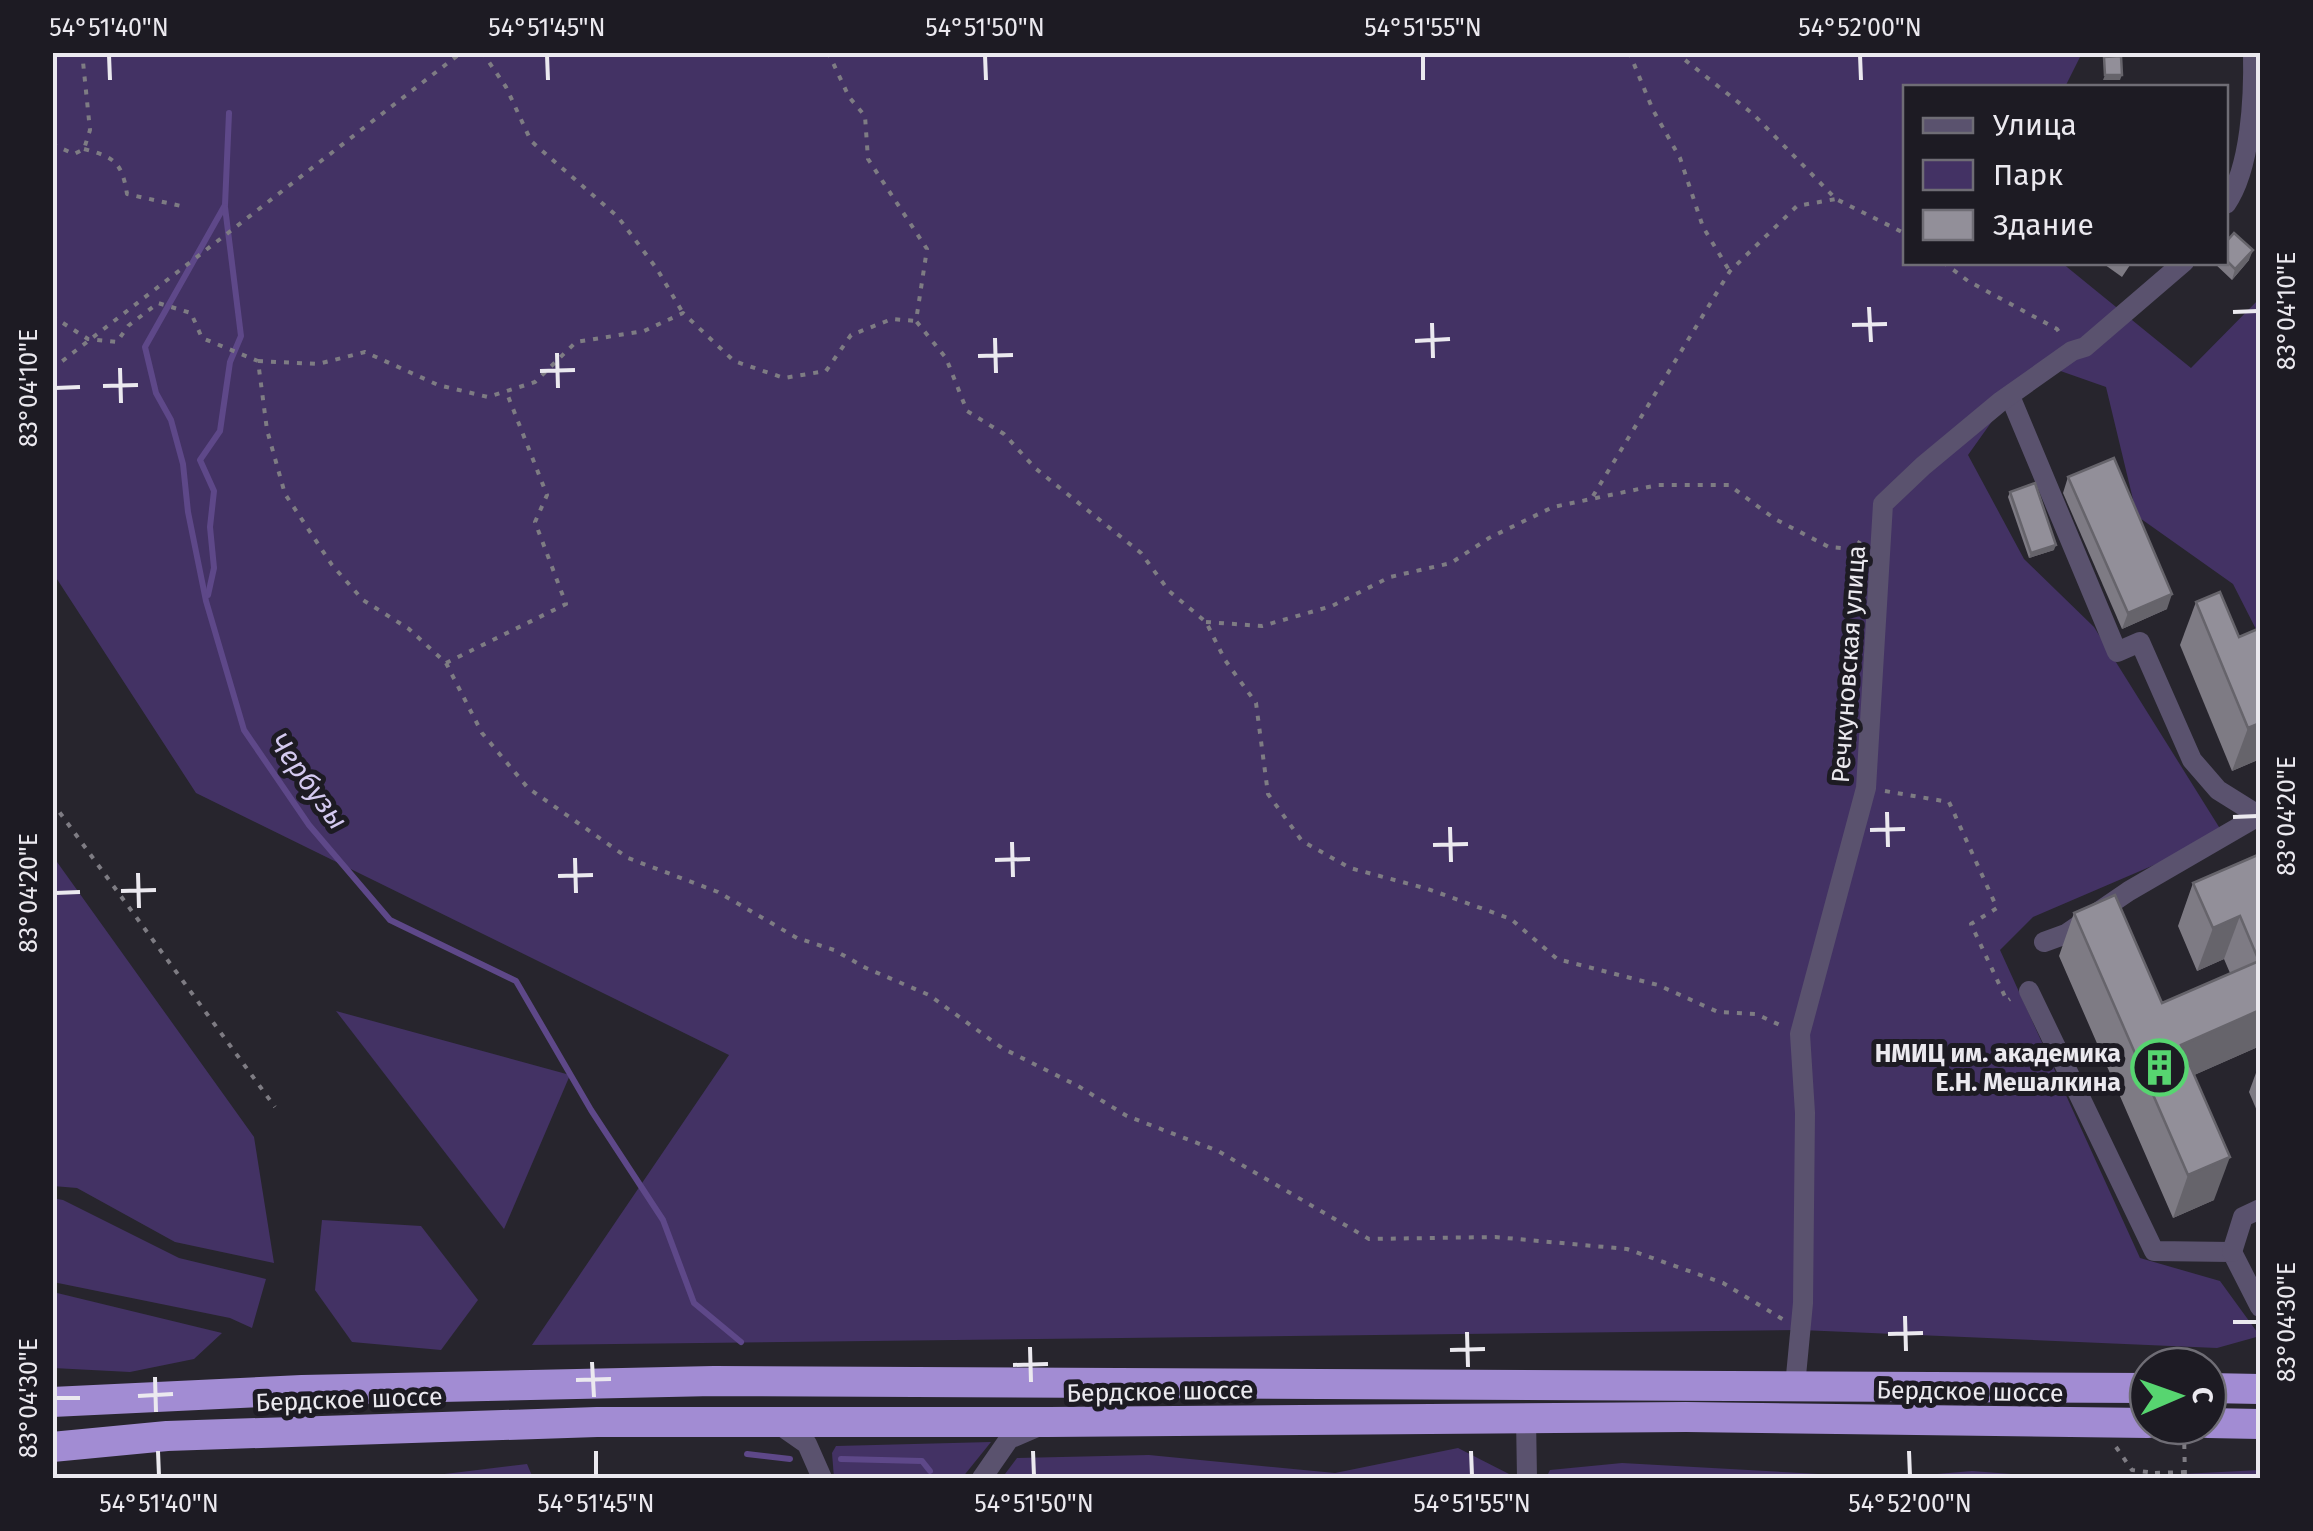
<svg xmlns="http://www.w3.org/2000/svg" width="2313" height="1531" font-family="'Fira Sans',sans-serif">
  <rect width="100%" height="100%" fill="#27252d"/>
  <g fill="#433264">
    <path d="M53,53H2082L2065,87L1906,88V262L2062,263L2191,368L2260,298V637L2233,584L2137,516L2106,387L2052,368L2010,396L1968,455L2024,559L2094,627L2224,835L2033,917L2000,950L2140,1258L2220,1281L2260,1336L2217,1348L1801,1330L532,1345L729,1055L196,793L53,573Z"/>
    <path d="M52,855L254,1137L274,1263L175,1242L77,1188L53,1186Z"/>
    <path d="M336,1011L570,1075L504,1229Z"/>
    <path d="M52,1198L63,1200L179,1258L266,1279L252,1328L230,1318L53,1282Z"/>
    <path d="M322,1220L421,1226L478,1300L441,1350L352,1342L315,1290Z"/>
    <path d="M53,1292L222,1333L194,1359L130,1372L53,1368Z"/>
    <path d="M991,1442L962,1478H834L832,1453L836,1446Z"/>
    <path d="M1458,1448L1511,1475V1478H1002L1017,1458L1149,1455L1335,1473Z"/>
    <path d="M1622,1463L1890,1478L1972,1471L2062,1478H1546L1550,1470Z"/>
    <path d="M527,1464L533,1478H412Z"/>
    <path d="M2260,1470V1478H2129L2143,1476Z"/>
    <path d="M255,1474L256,1478H101L114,1475Z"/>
  </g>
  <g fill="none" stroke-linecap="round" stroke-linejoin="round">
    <g stroke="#5e4889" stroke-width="6">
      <path d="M229,113L225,205L145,347L156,393L171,420L183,464L188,512L206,601L244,730L309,825L390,920L516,981L591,1110L663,1220L694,1303L741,1342"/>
      <path d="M208,595L214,568L210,527L214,491L200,460L220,431L230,362L241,336L225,207"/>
      <path d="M747,1454L790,1459"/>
      <path d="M841,1459L922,1461L930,1471"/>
    </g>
    <g stroke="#7e7c83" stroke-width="4" stroke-dasharray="5 8" stroke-linecap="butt">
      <path d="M482,52L506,87L531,141L618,217L657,269L683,313"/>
      <path d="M828,52L849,97L865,116L868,159L927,249L916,321L946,358L967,411L1004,434L1035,468L1141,553L1169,591L1206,622L1225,660L1256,703L1268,794L1302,841L1350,868L1428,889L1511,919L1557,959L1658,985L1718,1012L1756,1014L1782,1026"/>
      <path d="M1629,52L1653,110L1680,158L1703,227L1729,270"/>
      <path d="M1675,52L1753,114L1836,199L1906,234"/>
      <path d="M52,144L74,154L84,149L90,130L82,52"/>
      <path d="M84,149C114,157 122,162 127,194L181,206"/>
      <path d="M1943,262L1968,281L2057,329L2061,335"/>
      <path d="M52,316L88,339L117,342L128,326L158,303L191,313L202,338L258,361L267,430L285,494L332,565L363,600L409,629L446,663L482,733L528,788L628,858L718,892L797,938L834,950L866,968L929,995L1002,1048L1078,1086L1127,1116L1218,1151L1369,1239L1495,1237L1627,1249L1723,1283L1784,1320"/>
      <path d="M258,361L318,364L365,352L438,385L488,397L535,382L576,342L644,331L683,313L734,361L784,378L826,371L851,335L892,319L916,321"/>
      <path d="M52,369L462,52"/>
      <path d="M1593,496L1730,271L1797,206L1836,199"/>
      <path d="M1206,622L1262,626L1332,606L1390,577L1451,563L1489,538L1553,507L1658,485H1729L1775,519L1829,547L1855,549L1860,541"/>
      <path d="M446,663L566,604L535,522L547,495L506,391"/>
      <path d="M1885,791L1949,802L1997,908L1971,924L2007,1001L2010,999"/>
      <path d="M52,802L275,1107"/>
      <path d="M2156,1355H2183V1366"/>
      <path d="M2184,1431L2185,1478"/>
      <path d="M2116,1447L2132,1470L2155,1473L2156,1478"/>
      <path d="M2155,1473L2185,1472"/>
    </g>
    <g stroke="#5a526e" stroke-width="20">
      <path d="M2226,204C2251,168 2254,96 2253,52"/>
      <path d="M2010,396L2117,652L2140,642L2192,760L2218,790L2258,815"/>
      <path d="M2044,942L2066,934L2129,891L2260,815"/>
      <path d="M2029,991L2154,1251L2232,1252L2260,1307"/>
      <path d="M2232,1252L2243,1217L2260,1209"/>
      <path d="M1795,1386L1803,1303L1805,1113L1800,1034L1866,788L1883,504L1923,466L2000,402L2072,351L2085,347L2184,262"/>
      <path d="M1526,1418L1527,1478"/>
      <path d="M774,1421L807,1444L822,1478"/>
      <path d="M982,1478L1009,1439L1037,1427"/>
    </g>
    <g stroke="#a28cd3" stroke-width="30">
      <path d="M2208,1388L2260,1389"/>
      <path d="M52,1402L302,1390L714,1381L2148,1388"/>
      <path d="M2208,1423L2260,1424"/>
      <path d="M52,1447L167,1436L597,1422H1049L1686,1417L2148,1423"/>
    </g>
  </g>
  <g fill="#7e7b84">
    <path d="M2226,242L2249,260L2232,280L2213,262H2226Z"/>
    <path d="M2101,262H2132L2122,277Z"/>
    <path d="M2068,477L2167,609L2122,629L2063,493Z"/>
    <path d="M2010,492L2054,550L2029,558L2008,497Z"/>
    <path d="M2196,602L2260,759L2232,771L2180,645Z"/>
    <path d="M2260,854V1046L2194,1075L2214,1200L2173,1218L2059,956L2074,913L2162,1003L2230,973L2224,959L2197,971L2178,926L2193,883Z"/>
    <path d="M2260,1062V1118L2249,1092Z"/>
  </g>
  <g fill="#66646b">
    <path d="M2105,75H2122L2120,80H2103Z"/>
    <path d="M2253,250L2249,260L2232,280L2235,269Z"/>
    <path d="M2056,545L2054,550L2029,558L2031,553Z"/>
    <path d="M2172,594L2167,609L2122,629L2128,613Z"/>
    <path d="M2260,723V759L2232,771L2248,728Z"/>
    <path d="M2240,916L2224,959L2197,971L2213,928Z"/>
    <path d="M2260,1010V1046L2165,1088L2181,1045Z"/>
    <path d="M2230,1157L2214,1200L2173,1218L2188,1175Z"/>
  </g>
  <g fill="#928f99" stroke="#66646b" stroke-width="2.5">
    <path d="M2121,56L2122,75H2105L2104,57Z"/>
    <path d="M2234,233L2253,250L2235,269L2226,260V242Z"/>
    <path d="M2114,458L2172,594L2128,613L2068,477Z"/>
    <path d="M2035,483L2056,545L2031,553L2010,492Z"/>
    <path d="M2220,592L2239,637L2260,628V723L2248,728L2196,602Z"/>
    <path d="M2260,854V1010L2181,1045L2230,1157L2188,1175L2074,913L2115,895L2162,1003L2259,961L2240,916L2213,928L2193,883Z"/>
  </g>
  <path fill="none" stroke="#ebe9ef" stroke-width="4" d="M109,55L110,80M547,55L548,80M985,55L986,80M1423,55V80M1860,55L1861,80M1869,307L1871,342M2233,312L2258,311M1432,323L1433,358M1852,325L1887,324M995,338L996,373M1415,341L1450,339M557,353L558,388M978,356L1013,355M120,368L121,403M540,371L575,370M103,386L138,385M55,388L80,387M1887,812L1888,847M2233,817L2258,816M1450,827L1451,862M1870,830L1905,829M1012,842L1013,877M1433,845L1468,844M575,858L576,893M995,860L1030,859M138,873L139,908M558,876L593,875M121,891L156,890M55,893L80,892M1905,1316L1906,1351M2233,1322H2258M1467,1332L1468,1367M1888,1334L1923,1333M1030,1347L1031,1382M1450,1350L1485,1349M592,1362L594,1397M1013,1365L1048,1364M155,1377L156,1412M576,1380L611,1379M138,1396L173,1394M55,1398H80M158,1451L159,1476M596,1451V1476M1033,1451L1034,1476M1471,1451L1472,1476M1909,1451L1910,1476"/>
  <defs>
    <symbol id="building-ring" viewBox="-11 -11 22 22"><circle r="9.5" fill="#1d1b23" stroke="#57d570" stroke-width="1.5"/><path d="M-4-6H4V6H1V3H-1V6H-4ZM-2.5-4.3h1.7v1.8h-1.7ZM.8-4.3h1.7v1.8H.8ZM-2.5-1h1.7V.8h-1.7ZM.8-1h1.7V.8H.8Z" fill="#57d570"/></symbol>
  </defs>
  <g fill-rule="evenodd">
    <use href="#building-ring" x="2128" y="1036" width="63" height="63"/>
  </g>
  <g text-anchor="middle" stroke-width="10" stroke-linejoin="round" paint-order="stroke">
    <g font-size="25" fill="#ebe9ef" stroke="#1d1b23">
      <text transform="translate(1848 664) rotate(-86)" y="9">Речкуновская улица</text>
      <text transform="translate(1160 1391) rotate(-1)" y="9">Бердское шоссе</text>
      <text transform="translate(1970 1391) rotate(1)" y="9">Бердское шоссе</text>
      <text transform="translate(349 1399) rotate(-2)" y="9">Бердское шоссе</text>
    </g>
    <g font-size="25" font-weight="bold" fill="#ebe9ef" stroke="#1d1b23" text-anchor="end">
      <text x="2121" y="1062">НМИЦ им. академика<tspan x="2121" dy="29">Е.Н. Мешалкина</tspan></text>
    </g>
    <g font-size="28" font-style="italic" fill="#d4caf0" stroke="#1d1b23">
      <text transform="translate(309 781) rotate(54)" y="10">Чербузы</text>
    </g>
  </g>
  <rect width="2313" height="1531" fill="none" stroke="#1d1b23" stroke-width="110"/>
  <rect x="1903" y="85" width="325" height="180" fill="#1d1b23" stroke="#6f6d75" stroke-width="2.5"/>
  <rect x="1923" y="118" width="50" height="15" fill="#5a526e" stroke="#6f6d75" stroke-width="2.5"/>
  <text x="1993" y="135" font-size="30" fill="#ebe9ef">Улица</text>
  <rect x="1923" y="160" width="50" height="30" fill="#433264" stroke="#6f6d75" stroke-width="2.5"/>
  <text x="1993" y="185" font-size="30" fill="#ebe9ef">Парк</text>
  <rect x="1923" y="210" width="50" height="30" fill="#928f99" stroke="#6f6d75" stroke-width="2.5"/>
  <text x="1993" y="235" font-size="30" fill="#ebe9ef">Здание</text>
  <g transform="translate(2178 1396) rotate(88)"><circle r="48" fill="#1d1b23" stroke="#6f6d75" stroke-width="2.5"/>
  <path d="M0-8L18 38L0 25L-18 38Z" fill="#57d570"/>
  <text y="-15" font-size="28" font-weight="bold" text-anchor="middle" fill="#ebe9ef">С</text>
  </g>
  <rect x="55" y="55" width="2203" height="1421" fill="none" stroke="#ebe9ef" stroke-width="4"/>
  <g font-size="25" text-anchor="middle" fill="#ebe9ef">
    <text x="109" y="36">54°51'40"N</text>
    <text x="547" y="36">54°51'45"N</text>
    <text x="985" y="36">54°51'50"N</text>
    <text x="1423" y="36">54°51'55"N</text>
    <text x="1860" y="36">54°52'00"N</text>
    <text transform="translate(2286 311) rotate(-90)" y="9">83°04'10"E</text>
    <text transform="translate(28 388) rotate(-90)" y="9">83°04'10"E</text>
    <text transform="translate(2286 816) rotate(-90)" y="9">83°04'20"E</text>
    <text transform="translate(28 893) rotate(-90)" y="9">83°04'20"E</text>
    <text transform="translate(2286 1322) rotate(-90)" y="9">83°04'30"E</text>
    <text transform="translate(28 1398) rotate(-90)" y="9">83°04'30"E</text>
    <text x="159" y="1512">54°51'40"N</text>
    <text x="596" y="1512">54°51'45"N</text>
    <text x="1034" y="1512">54°51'50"N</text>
    <text x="1472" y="1512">54°51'55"N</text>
    <text x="1910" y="1512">54°52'00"N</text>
  </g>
</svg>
